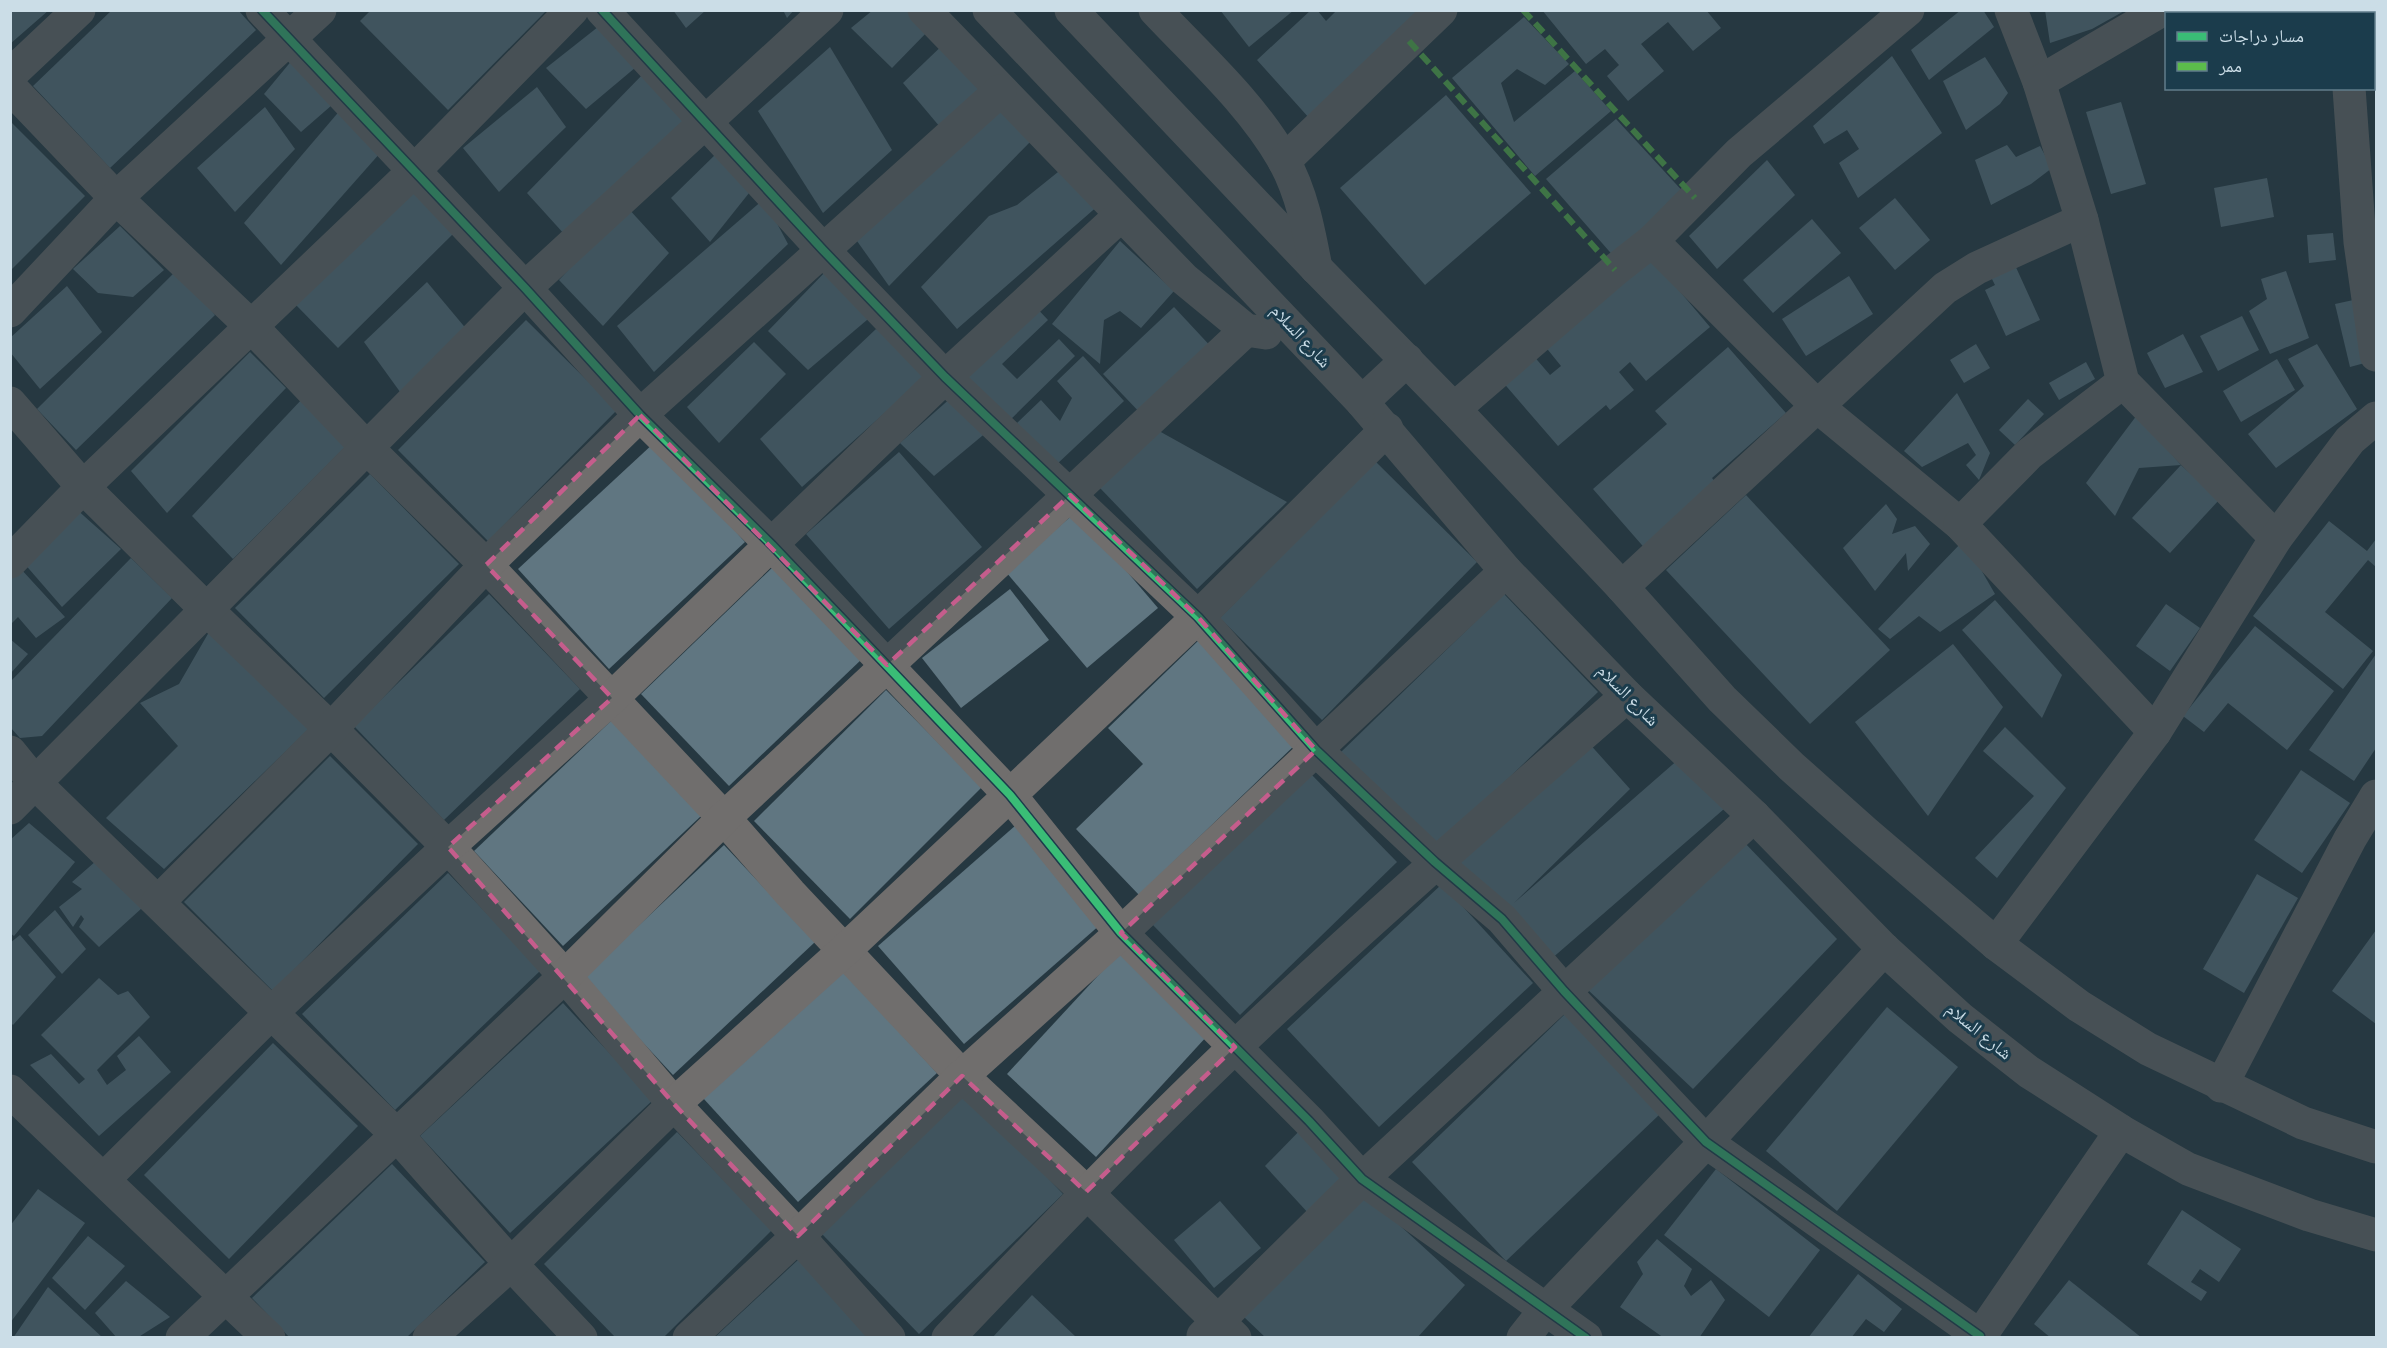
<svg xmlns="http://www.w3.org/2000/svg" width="2387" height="1348" font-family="Lato,'Noto Naskh Arabic',sans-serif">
  <rect width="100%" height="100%" fill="#263841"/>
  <g fill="#607681">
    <path d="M10,10H49L10,44Z"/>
    <path d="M112,10H238L256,30L110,168L33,86Z"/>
    <path d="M371,10H547L448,110L360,21Z"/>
    <path d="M673,10H706L686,28Z"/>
    <path d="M783,10H794L787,18Z"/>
    <path d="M873,10H911L929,30L892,68L851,28Z"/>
    <path d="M1220,10H1294L1249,47Z"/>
    <path d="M1311,10H1317L1326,21L1337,10H1429L1310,119L1257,60Z"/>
    <path d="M1542,10H1706L1721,28L1693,51L1668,22L1641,44L1664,71L1628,101L1607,76L1619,65L1605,49L1586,64Z"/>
    <path d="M1961,10H1983L1994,27L1929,80L1911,50Z"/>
    <path d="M2045,10H2126L2092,29L2050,43Z"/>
    <path d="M1524,17L1569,64L1545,85L1517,69L1501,83L1514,122L1575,71L1611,111L1535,176L1452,78Z"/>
    <path d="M603,23L642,62L586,109L546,68Z"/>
    <path d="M950,38L985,85L940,127L903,83Z"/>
    <path d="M830,47L892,150L823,213L758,111Z"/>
    <path d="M1892,56L1942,133L1858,198L1839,163L1859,149L1847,130L1824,144L1813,126Z"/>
    <path d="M1985,57L2008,93L2000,104L1966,130L1943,81Z"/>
    <path d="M293,59L332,105L301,132L264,94Z"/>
    <path d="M646,71L686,118L565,235L527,193Z"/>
    <path d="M537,87L566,127L499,192L463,148Z"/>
    <path d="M1446,95L1531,193L1425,285L1340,188Z"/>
    <path d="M2121,102L2146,184L2111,194L2086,112Z"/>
    <path d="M265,107L295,149L235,212L197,168Z"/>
    <path d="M1001,107L1033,139L889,286L857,241Z"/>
    <path d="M342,108L381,152L281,265L244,223Z"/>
    <path d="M1616,119L1687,196L1616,259L1546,179Z"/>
    <path d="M10,121L85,196L10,271Z"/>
    <path d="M2007,145L2016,157L2040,146L2052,168L2031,184L1991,205L1975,160Z"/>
    <path d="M719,151L753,188L710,242L671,198Z"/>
    <path d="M1767,160L1795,195L1717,269L1689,236Z"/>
    <path d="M1063,168L1100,204L957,329L921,287L989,216L1017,205Z"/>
    <path d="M2267,178L2274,217L2221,227L2214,188Z"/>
    <path d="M414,185L457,230L338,348L296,305Z"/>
    <path d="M1895,198L1930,240L1895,270L1859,228Z"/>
    <path d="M764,199L788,244L654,372L617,326Z"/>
    <path d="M627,207L669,253L603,326L559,280Z"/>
    <path d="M1812,219L1841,253L1773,313L1743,280Z"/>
    <path d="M120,226L164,270L133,297L98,293L73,269Z"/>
    <path d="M2333,233L2336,260L2309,263L2307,235Z"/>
    <path d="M1120,241L1174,291L1141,328L1120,311L1104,320L1100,364L1052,324Z"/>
    <path d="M1649,255L1710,327L1646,381L1630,362L1619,372L1634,390L1610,410L1606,405L1558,446L1501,380L1532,354L1550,375L1561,366L1544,345Z"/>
    <path d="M2014,263L2040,320L2006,336L1985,290L1995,285L1990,275Z"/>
    <path d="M178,269L215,315L76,450L37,409Z"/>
    <path d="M828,269L874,314L808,370L768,331Z"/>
    <path d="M2286,271L2309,338L2270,354L2249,311L2267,299L2261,279Z"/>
    <path d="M1849,276L1873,314L1806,356L1782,319Z"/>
    <path d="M427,282L468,331L403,396L364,342Z"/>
    <path d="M67,286L102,332L40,389L10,352V338Z"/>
    <path d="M2358,299L2372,361L2350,367L2335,304Z"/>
    <path d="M1031,302L1048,320L1002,364L1017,379L1059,339L1075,356L1008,422L960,372Z"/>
    <path d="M1174,307L1215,351L1145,418L1103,374Z"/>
    <path d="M2242,316L2259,350L2218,371L2200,336Z"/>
    <path d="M526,320L617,410L488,541L398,450Z"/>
    <path d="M876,329L936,367L802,487L760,439Z"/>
    <path d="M2183,334L2203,372L2165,388L2147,353Z"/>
    <path d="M754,342L786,374L719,443L687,407Z"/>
    <path d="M1976,344L1990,368L1964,383L1950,360Z"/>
    <path d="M2317,344L2357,409L2276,468L2248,434L2304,386L2288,359Z"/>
    <path d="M1728,347L1786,413L1712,478L1721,489L1648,552L1593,489L1667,424L1655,411Z"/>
    <path d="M250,352L286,388L167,513L131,471Z"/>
    <path d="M1083,356L1124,401L1056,465L1017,423L1041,400L1060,421L1072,398L1057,381Z"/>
    <path d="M2277,359L2295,390L2241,422L2223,391Z"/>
    <path d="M2086,362L2095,379L2059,400L2049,383Z"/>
    <path d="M1957,393L1990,453L1979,480L1966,465L1976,455L1968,443L1922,467L1904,451Z"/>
    <path d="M953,396L988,431L934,476L900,443Z"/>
    <path d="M303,398L352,440L233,559L192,516Z"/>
    <path d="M2028,399L2044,414L2015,445L1999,430Z"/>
    <path d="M2137,415L2181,465L2139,468L2115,516L2086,483Z"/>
    <path d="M1159,431L1287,502L1197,589L1100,488Z"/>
    <path d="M655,442L745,542L609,669L518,569Z"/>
    <path d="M899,452L982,547L889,629L806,534Z"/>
    <path d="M1375,461L1477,562L1322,720L1220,618Z"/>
    <path d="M2181,465L2219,500L2170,553L2132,518Z"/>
    <path d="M370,474L459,564L324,698L235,608Z"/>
    <path d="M1746,495L1890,650L1810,724L1666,570Z"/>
    <path d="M1886,504L1897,519L1892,534L1915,526L1930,544L1908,571L1906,553L1875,591L1843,548Z"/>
    <path d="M75,508L121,549L62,607L23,562Z"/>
    <path d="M1076,512L1158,608L1087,668L1006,572Z"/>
    <path d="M2329,521L2367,551L2376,539V567L2368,560L2325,612L2373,651L2343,689L2253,616Z"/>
    <path d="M1964,540L1995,594L1940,632L1919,616L1890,639L1878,629Z"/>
    <path d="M131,558L172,598L42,736L20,738L10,727V682Z"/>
    <path d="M774,566L863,658L729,786L641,694Z"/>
    <path d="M20,568L65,617L36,638L18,617L10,625V578Z"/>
    <path d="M1010,589L1049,640L961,708L922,658Z"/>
    <path d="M489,594L580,689L444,820L354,726Z"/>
    <path d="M1504,594L1598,692L1435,849L1341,752Z"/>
    <path d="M1995,600L2062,675L2042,718L1962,630Z"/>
    <path d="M2166,604L2200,628L2170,671L2136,646Z"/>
    <path d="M2255,626L2334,691L2287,750L2228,703L2204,732L2183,716Z"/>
    <path d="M209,632L314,724L164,869L106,818L178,746L140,703L179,684Z"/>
    <path d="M10,639L28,654L10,674Z"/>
    <path d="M1199,640L1297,743L1139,895L1076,829L1143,764L1108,728Z"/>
    <path d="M1953,644L2003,707L1928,816L1855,722Z"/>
    <path d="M2376,654V748L2354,781L2309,750Z"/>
    <path d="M886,690L982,787L850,919L754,821Z"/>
    <path d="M612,720L701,816L563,946L474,851Z"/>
    <path d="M2005,727L2066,788L1997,878L1975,858L2034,796L1983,751Z"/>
    <path d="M1587,741L1630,789L1514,903L1680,758L1724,809L1550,960L1457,861Z"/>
    <path d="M330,756L418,844L273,991L184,902Z"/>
    <path d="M2301,770L2350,803L2302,873L2254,840Z"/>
    <path d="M1308,771L1397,862L1240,1015L1152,924Z"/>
    <path d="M29,823L75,862L14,936L10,933V840Z"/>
    <path d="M1016,825L1101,924L964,1044L878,946Z"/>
    <path d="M1742,840L1837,939L1693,1089L1587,989Z"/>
    <path d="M724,845L815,942L673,1075L583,978Z"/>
    <path d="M96,861L142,908L99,947L79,927L84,919L81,915L73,927L59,907L82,889L72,882Z"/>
    <path d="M448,873L541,970L395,1110L302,1014Z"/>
    <path d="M2257,874L2298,898L2244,993L2203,969Z"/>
    <path d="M1442,884L1533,983L1379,1127L1287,1029Z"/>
    <path d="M55,910L86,949L62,974L28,935Z"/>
    <path d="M2376,930V1024L2332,991Z"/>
    <path d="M20,935L56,977L13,1025L10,1022V943Z"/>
    <path d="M1119,953L1208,1035L1096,1157L1007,1074Z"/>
    <path d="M841,969L937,1073L798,1202L703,1098Z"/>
    <path d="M99,978L118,995L128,991L150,1017L97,1070L107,1085L126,1070L117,1056L139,1036L171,1072L99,1136L30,1065L51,1054L79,1084L85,1079L41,1035Z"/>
    <path d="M563,1003L653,1100L510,1233L420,1136Z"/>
    <path d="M1887,1007L1958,1067L1837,1211L1766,1151Z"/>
    <path d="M1565,1014L1660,1114L1506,1261L1412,1162Z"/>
    <path d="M273,1043L358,1126L229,1259L144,1175Z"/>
    <path d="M967,1093L1063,1194L919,1334L822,1234Z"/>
    <path d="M1309,1121L1350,1179L1310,1215L1265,1166Z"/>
    <path d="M677,1132L772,1230L663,1338H616L544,1264Z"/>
    <path d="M392,1164L485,1262L406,1338H290L252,1298Z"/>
    <path d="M1716,1169L1820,1250L1769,1317L1664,1235Z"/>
    <path d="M38,1189L85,1223L10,1323V1226Z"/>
    <path d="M1361,1190L1465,1285L1417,1338H1266L1244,1317Z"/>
    <path d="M1220,1201L1261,1248L1214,1288L1174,1240Z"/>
    <path d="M2182,1210L2241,1249L2219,1282L2200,1269L2191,1282L2207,1292L2201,1301L2147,1264Z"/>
    <path d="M88,1236L125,1266L85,1310L52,1278Z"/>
    <path d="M1657,1239L1692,1269L1684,1286L1691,1296L1711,1280L1725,1300L1699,1338H1664L1620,1307L1643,1274L1637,1262Z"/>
    <path d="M799,1259L870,1338H714Z"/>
    <path d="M1858,1274L1902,1309L1884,1332L1866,1319L1851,1338H1808Z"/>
    <path d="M2069,1280L2142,1338H2051L2034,1324Z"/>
    <path d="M126,1281L170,1317L137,1338H117L95,1313Z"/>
    <path d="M48,1287L103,1338H13Z"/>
    <path d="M1032,1295L1077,1338H992Z"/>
  </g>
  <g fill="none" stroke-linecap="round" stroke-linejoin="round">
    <g stroke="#706e6d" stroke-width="33">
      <path d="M262,10L525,288L640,415L772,545L1010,795L1121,933L1309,1121L1362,1179L1586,1338"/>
      <path d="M602,10L823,250L945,377L1198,617L1316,750L1435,862L1502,919L1564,991L1706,1142L1980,1336"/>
      <path d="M924,10L1184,279L1246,330L1266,333"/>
      <path d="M989,10L1362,402L1506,571L1627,696L1754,816L1884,949L1960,1018L2029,1072L2121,1131L2188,1169L2309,1215L2376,1235"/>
      <path d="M1071,10L1316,268L1454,409L1622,587L1722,699L1792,767L1865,832L1996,944L2079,1006L2148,1049L2303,1123L2376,1147"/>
      <path d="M1155,10C1200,58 1250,102 1283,159C1302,193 1309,231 1316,268"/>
      <path d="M2011,10L2039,82L2082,220L2123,382L2276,538"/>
      <path d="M2341,10L2342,14"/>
      <path d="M10,75L79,10"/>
      <path d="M2039,82L2162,10"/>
      <path d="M10,87L116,198L252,327L366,447L486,565L724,818L790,893L962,1076L1086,1192L1235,1338"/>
      <path d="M2349,88L2360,242L2376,355"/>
      <path d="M1284,161L1441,10"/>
      <path d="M1652,241L1818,407L1960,524L2155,732"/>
      <path d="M10,311L116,198L320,10"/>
      <path d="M1362,402L1407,360"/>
      <path d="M10,403L83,487L206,609L331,729L448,847L565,976L674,1104L798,1236L889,1338"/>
      <path d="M1454,409L1615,270L1652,241L1739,153L1908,10"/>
      <path d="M1960,524L2029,454L2123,382"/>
      <path d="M10,562L83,487L414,171L572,10"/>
      <path d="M1622,587L1945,288L1977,268L2082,220"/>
      <path d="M10,752L36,784L397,1135L511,1264L581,1338"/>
      <path d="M10,808L525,288L827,10"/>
      <path d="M158,902L331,729L486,565L640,415L1000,91"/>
      <path d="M1996,944L2155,732L2276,538L2350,440L2376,418"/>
      <path d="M2221,1086L2350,839L2376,796"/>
      <path d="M10,1091L269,1338"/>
      <path d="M104,1179L271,1013L448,847L612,698L945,377L1121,215"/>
      <path d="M1203,1336L1362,1179L1754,816"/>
      <path d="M182,1338L565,976L724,818L1246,330"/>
      <path d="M429,1338L511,1264L674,1104L845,950L1010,795L1198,617L1387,429"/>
      <path d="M689,1338L798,1236L962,1076L1121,933L1506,571"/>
      <path d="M948,1338C1042,1239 1136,1141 1235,1047C1362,926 1495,811 1627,696"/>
      <path d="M1523,1338L1545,1310L1706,1142L1884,949"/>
      <path d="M1979,1338L2121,1131"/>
    </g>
    <g stroke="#5cbc4b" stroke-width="6" stroke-dasharray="12 6" stroke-linecap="butt">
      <path d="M1523,10L1695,198"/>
      <path d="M1409,41L1615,270"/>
    </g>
    <defs>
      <g id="cycleway">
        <path d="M262,10L525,288L640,415L772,545L1010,795L1121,933L1309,1121L1362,1179L1586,1338"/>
        <path d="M602,10L823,250L945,377L1198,617L1316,750L1435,862L1502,919L1564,991L1706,1142L1980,1336"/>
      </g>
    </defs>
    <use href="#cycleway" stroke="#1b3c4c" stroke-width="11"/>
    <use href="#cycleway" stroke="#3abd76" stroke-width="8"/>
  </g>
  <path d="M0 0H2387V1348H0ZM640,415L887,665L1070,495L1198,617L1316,750L1121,933L1235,1047L1086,1192L962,1076L798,1236L674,1104L448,847L612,698L486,565Z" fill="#263841" fill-opacity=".55" fill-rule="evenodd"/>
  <path fill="none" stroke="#c55d8c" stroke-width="4.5" stroke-dasharray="12 8" stroke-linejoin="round" d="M640,415L887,665L1070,495L1198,617L1316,750L1121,933L1235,1047L1086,1192L962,1076L798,1236L674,1104L448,847L612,698L486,565Z"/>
  <g text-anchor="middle" stroke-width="6" stroke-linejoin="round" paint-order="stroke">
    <g font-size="18" fill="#cbdde7" stroke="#1b3c4c">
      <text transform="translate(1301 336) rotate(47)" y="6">شارع السلام</text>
      <text transform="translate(1628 695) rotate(45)" y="6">شارع السلام</text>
      <text transform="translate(1979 1031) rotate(39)" y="6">شارع السلام</text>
    </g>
  </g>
  <rect width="2387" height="1348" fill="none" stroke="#cbdde7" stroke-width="24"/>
  <rect x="2165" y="12" width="210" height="78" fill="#1b3c4c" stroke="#617c8a" stroke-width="1.5"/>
  <rect x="2177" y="32" width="30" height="9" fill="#3abd76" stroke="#617c8a" stroke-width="1.5"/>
  <text x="2219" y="42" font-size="18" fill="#cbdde7">مسار دراجات</text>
  <rect x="2177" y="62" width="30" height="9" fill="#5cbc4b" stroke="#617c8a" stroke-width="1.5"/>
  <text x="2219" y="72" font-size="18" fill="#cbdde7">ممر</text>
</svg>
